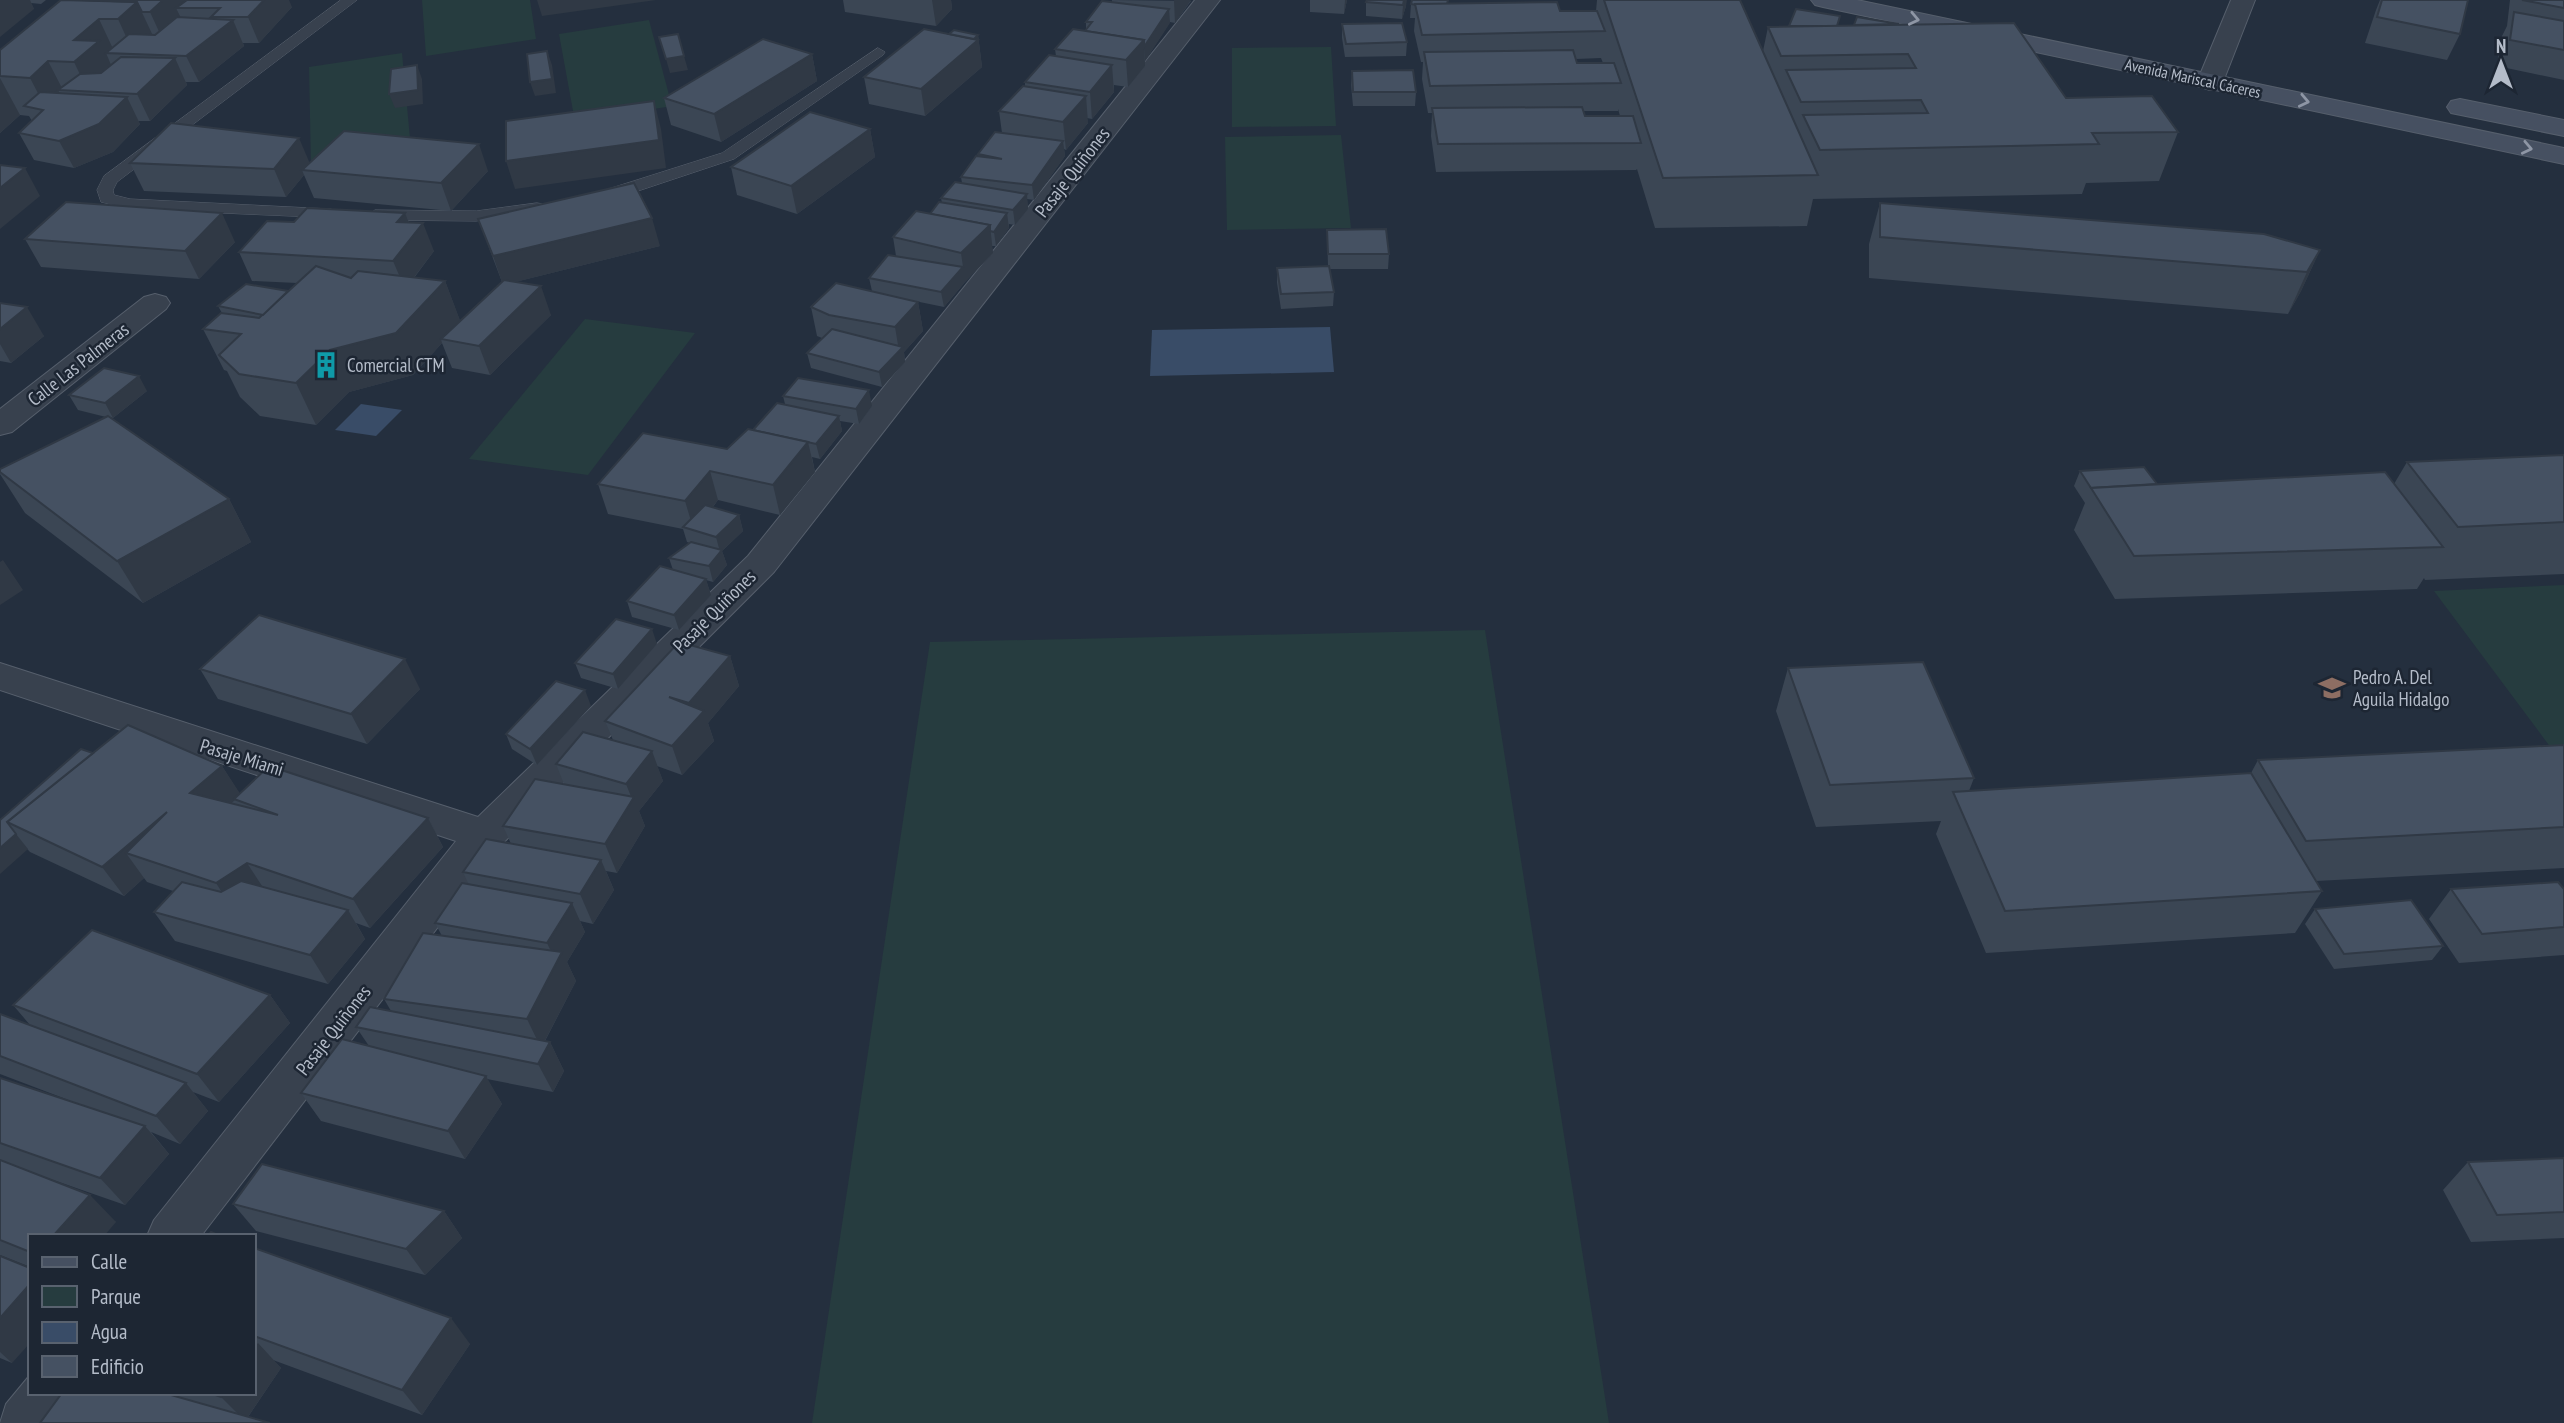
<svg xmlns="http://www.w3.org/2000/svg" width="2564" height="1423" font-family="'PT Sans Narrow',sans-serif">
  <rect width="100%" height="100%" fill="#242f3e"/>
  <g fill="#263c3f">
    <path d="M422,0H530L536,39L426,56Z"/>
    <path d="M649,20L672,106L575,122L559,34Z"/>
    <path d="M1331,47L1336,126L1232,127V48Z"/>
    <path d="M402,53L411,149L311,166L309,67Z"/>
    <path d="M1341,135L1351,228L1227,230L1225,137Z"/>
    <path d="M585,319L695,333L588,475L469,459Z"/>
    <path d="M2564,585V764H2563L2434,591Z"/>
    <path d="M1485,630L1609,1423H812L930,642Z"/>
  </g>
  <g fill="#394c67">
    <path d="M1330,327L1334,372L1150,376L1152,330Z"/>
    <path d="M361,404L402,410L376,436L335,430Z"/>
  </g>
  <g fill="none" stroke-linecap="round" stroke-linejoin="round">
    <defs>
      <g id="service">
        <path d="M341,0H357L117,182L113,190L114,195L130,199L331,209L339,214L337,218L129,209L101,202L97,190L104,176Z"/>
        <path d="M878,48L885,52L883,55L734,159L614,199H602L600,195L602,191L722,153Z"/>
        <path d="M537,203L543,204L545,208L543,212L476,221L375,220L367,215L375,210L476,211Z"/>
      </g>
      <g id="minor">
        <path d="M1195,0H1220L774,572L500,846L201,1236H147L154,1220L456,841L0,690V663L478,817L748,556Z"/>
        <path d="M2231,0H2255L2223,82L2219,87L2210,90L2201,87L2197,82Z"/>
        <path d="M155,294L166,297L170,303L166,309L12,432L0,435V409L144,297Z"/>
        <path d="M30,1375V1393H74L58,1423H0L6,1404Z"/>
      </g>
      <g id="secondary">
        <path d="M1811,0H1857L2564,148V164L1823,7L1815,5Z"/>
        <path d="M2460,99L2564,120V136L2451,113L2447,107L2451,101Z"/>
      </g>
    </defs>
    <use href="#service" stroke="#565f6c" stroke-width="1"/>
    <use href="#minor" stroke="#565f6c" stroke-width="2"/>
    <use href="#secondary" stroke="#565f6c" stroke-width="2"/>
    <use href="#service" fill="#38414e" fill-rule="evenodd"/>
    <use href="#minor" fill="#38414e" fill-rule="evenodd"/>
    <use href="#secondary" fill="#465061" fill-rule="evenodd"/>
  </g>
  <g fill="#3b4654" fill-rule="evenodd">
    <path d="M0,0H46L41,4L31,3L34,9Z"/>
    <path d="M61,0L292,7L259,43H243L244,46L199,82H186L187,85L150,121H138L140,124L113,152L74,168L34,160L19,133L32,121L29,116L20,115L0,133V50Z"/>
    <path d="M843,0H951L952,9L936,26L845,12Z"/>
    <path d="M1112,0L1191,1L1175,23L1170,22L1145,61V66L1128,87L1114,85V92L1092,119L1087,118L1088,123L1066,150L1064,149L1065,156L1034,200L1027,199L1028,209L1015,225L1009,224V228L996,246H992L993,253L965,282L944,307L905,299L918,302L923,331L904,352L905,362L882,387L811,368L807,353L822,338L817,336L811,307L872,291L869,278L896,256L893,237L930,214L942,203L941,198L962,183L961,177L978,156V154L1002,133L999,111L1025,86V82L1056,56L1055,49L1085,31L1086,29V22L1112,2Z"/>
    <path d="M1310,0H1347L1344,14L1310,12Z"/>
    <path d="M1448,0V4L1560,11H1596L1597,0H1740L1763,51L1768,27L1838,25L2066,98L2178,132L2159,181L2086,183L2082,194L1813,199L1807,226L1655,228L1637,169L1636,170L1436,172L1431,136L1432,113H1428L1422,79L1423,62H1421L1414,31L1415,18H1410L1411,4ZM1601,58L1603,63H1577L1576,59ZM1618,109L1620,116H1585L1583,111H1618Z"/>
    <path d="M2380,0H2468L2460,34L2447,60L2365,43L2376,10Z"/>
    <path d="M2510,0H2564V80L2497,66L2501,38L2507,26Z"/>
    <path d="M1366,2L1406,6L1402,19L1366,16Z"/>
    <path d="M1342,24L1407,42L1406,56L1345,57L1342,38Z"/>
    <path d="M949,34L978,35L982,67L925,116L869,104L864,77Z"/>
    <path d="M812,54L817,81L721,142L671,125L664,98Z"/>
    <path d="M1352,71L1416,92L1415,106H1353L1351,85Z"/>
    <path d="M870,129L875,157L797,214L737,195L731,167Z"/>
    <path d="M130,163H310L488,171L451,211L314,198L304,175L286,197L144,191Z"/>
    <path d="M1880,203L2320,250L2301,291L2288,314L1869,278V244Z"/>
    <path d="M405,213L409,222L434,251L414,278L445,281L460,321L502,282L478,219L660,246L515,282L551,315L490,375L452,368L442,343L413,375L349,392L316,425L260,416L240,397L227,371L224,370L203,329L222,313L218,306L288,291L297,283L252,281L239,252L294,222Z"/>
    <path d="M1327,230L1389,254L1388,269H1330L1334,292L1333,306L1281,309L1277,283V268L1328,266Z"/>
    <path d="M25,239L235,242L199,279L41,267Z"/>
    <path d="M0,303L44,336L11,363L0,361Z"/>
    <path d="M147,391L113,418L110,417L229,499L251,542L143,603L25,513L0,474V469L106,417L78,410L69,395Z"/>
    <path d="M783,396L872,406L859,424L840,421L842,431L820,459L812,457L815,472L780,515L718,500L713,507L739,515L743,531L722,551L727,565L713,582L706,580L711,595L679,630L632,617L627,601L673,570L669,558L690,543L687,542L683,529L608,514L598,484L727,449L753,430L785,404Z"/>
    <path d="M2564,455V574L2425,580L2424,578L2417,589L2115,599L2074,530L2085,503L2074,486L2080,471L2157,484H2394L2407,462Z"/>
    <path d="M657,644L618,689L581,678L575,663Z"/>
    <path d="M730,656L739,686L708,723L714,741L682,775L657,766L663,781L639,811L645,826L617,873L606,871L614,890L593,924L580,921L585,932L567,962L576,981L545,1041L550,1042L564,1071L553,1092L487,1079L502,1104L465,1159L321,1121L301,1093L369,1046L356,1027L391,1011L384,999L442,936L435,923L469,885L463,872L511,844L503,826L564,784L556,764L613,740L605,721Z"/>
    <path d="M1788,668L1974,778L1969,791L2251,773L2258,760L2564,745V868L2316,881L2322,891L2295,933L1986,953L1936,834L1941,821L1816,827L1776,711Z"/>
    <path d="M200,669L420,689L367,744L218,699Z"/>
    <path d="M591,706L537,765L512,749L506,734Z"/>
    <path d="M93,753L222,766L239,793L428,818L443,847L370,928L356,923L365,939L328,984L175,941L154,912L173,891L147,882L144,878L124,896L30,852L0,820Z"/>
    <path d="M2451,889H2564V955L2459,963L2429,919Z"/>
    <path d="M2315,909L2443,946L2432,960L2334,969L2305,924Z"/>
    <path d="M270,995L290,1023L219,1102L193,1092L208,1111L180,1144L151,1132L169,1154L125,1205L33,1173L116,1222L30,1236V1267L0,1255V1078L71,1101L0,1074V1014L30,1025L13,1005Z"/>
    <path d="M2564,1158V1238L2471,1242L2443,1190L2468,1162Z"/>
    <path d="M233,1204L444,1211L462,1238L425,1275L256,1231Z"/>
    <path d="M254,1248L470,1344L422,1415L273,1360L281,1368L248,1417L62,1393H254Z"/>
    <path d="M0,1256L12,1363L0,1358Z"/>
  </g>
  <g fill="#303945">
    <path d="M0,0H30L34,9L0,37Z"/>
    <path d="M163,0H197L176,8L182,20L162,38L150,12Z"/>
    <path d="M264,0H289L292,7L259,43L248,17Z"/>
    <path d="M537,0H656L542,16Z"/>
    <path d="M932,0H951L952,9L936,26Z"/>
    <path d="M1174,0H1191L1175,23Z"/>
    <path d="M1345,0H1347L1344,14Z"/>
    <path d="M1404,0H1407L1406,6L1402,19L1403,5Z"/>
    <path d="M137,2L155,40L134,54L118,19Z"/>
    <path d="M1169,9L1170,23L1145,61L1144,47Z"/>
    <path d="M99,19L115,53H106L117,79L88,91L74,62V40Z"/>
    <path d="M233,20L244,46L199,82L186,56Z"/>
    <path d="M978,35L982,67L925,116L921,89Z"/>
    <path d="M1144,40L1145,66L1128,87L1126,60Z"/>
    <path d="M547,51L552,65L556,93L535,96L530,82Z"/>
    <path d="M812,54L817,81L721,142L714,114Z"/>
    <path d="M684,56L688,70L670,73L666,59Z"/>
    <path d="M175,58L187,85L150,121L137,94Z"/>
    <path d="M48,61L63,90H58L65,103L50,116L30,78Z"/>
    <path d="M417,65L422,79L423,104L395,108L389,94Z"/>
    <path d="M1112,65L1114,92L1092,119L1090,92Z"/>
    <path d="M0,78L20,115L0,133Z"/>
    <path d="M1086,96L1088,123L1066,150L1063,122Z"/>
    <path d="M127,97L140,124L113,152L74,168L59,141Z"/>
    <path d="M654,101L661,129L666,168L515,189L506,161Z"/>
    <path d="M870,129L875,157L797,214L791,186Z"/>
    <path d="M299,138L311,166L302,170L304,175L286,197L274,169Z"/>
    <path d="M1063,141L1065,156L1034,200L1032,185Z"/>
    <path d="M479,144L488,171L451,211L441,183Z"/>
    <path d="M25,168L40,196L0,229V188Z"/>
    <path d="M1027,194L1028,209L1015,225L1013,210Z"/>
    <path d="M222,213L235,242L199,279L185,251Z"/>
    <path d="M405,213L414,235L423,223L434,251L405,289L393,261L397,222Z"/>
    <path d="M1007,213L1009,228L996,246L994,232Z"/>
    <path d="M652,218L660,246L503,285L493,256Z"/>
    <path d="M990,225L993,253L965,282L944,307L941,292L963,267L961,253Z"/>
    <path d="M2320,250L2301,291L2288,314L2307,272Z"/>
    <path d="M445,281L461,323L441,339L442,343L413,375L349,392L316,425L296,383L330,350Z"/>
    <path d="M541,286L551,315L490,375L479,346Z"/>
    <path d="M918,302L923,331L904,352L905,362L882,387L879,372L899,351L895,327Z"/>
    <path d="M27,307L44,336L11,363L0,344V329Z"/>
    <path d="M139,376L147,391L113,418L105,403Z"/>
    <path d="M869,390L872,406L859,424L856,409Z"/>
    <path d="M839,416L842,431L820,459L816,444Z"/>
    <path d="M808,442L815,472L780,515L773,485Z"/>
    <path d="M710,471L718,500L694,531L685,501Z"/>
    <path d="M229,499L251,542L143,603L117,561Z"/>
    <path d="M739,515L743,531L722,551L727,565L713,582L709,566L720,552L716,537Z"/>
    <path d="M3,560L23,590L0,605V562Z"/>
    <path d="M706,579L711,595L679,630L674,615Z"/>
    <path d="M652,629L657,644L618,689L613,674Z"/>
    <path d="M730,656L739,686L708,723L714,741L682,775L672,746L695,721L689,703Z"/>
    <path d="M405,659L420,689L367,744L351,714Z"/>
    <path d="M585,690L591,706L537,765L530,749Z"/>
    <path d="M652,751L663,781L639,811L645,826L617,873L605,844L632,799L626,784Z"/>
    <path d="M222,766L241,795L234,799L235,800L209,823L190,793Z"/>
    <path d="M167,812L126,853L144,878L124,896L102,867Z"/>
    <path d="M428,818L443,847L370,928L353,899Z"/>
    <path d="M16,834L28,849L0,874V848Z"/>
    <path d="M601,860L614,890L593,924L580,894Z"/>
    <path d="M247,863L266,892L235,913L216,883Z"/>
    <path d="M572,903L585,932L567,962L576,981L541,1048L527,1019L556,962L547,943Z"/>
    <path d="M348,910L365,939L328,984L310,955Z"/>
    <path d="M270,995L290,1023L219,1102L197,1074Z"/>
    <path d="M550,1042L564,1071L553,1092L538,1064Z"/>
    <path d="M486,1076L502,1104L465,1159L448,1131Z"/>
    <path d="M186,1083L208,1111L180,1144L156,1116Z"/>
    <path d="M145,1126L169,1154L125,1205L100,1178Z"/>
    <path d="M90,1195L116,1222L104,1236H53Z"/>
    <path d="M444,1211L462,1238L425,1275L406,1249Z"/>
    <path d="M30,1284V1343L12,1363L0,1352V1318Z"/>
    <path d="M451,1318L470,1344L422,1415L402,1390Z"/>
    <path d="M258,1343L281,1368L245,1421L221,1397L223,1393H254V1348Z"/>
  </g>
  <g fill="#455162" stroke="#303945" stroke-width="2">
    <path d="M61,0L137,2L118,19H99L74,40L99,41L74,62L48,61L30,78L0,76V50Z"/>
    <path d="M83,0H163L150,12H142L137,2Z"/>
    <path d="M187,0H264L248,17H211L220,8H176Z"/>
    <path d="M1367,0H1404L1403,5L1366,2Z"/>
    <path d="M1412,0H1448L1447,4L1416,5L1411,4Z"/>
    <path d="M1604,0H1740L1818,175L1663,178Z"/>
    <path d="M2382,0H2468L2460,34L2377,17Z"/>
    <path d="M2522,0H2564V8Z"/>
    <path d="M1102,1L1169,9L1144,47V40L1085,31L1092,22H1086Z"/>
    <path d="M1557,2L1560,11H1597L1605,31L1422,35L1415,4Z"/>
    <path d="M1796,9L1840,16L1837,26H1789Z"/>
    <path d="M2514,12L2564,21V50L2510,40Z"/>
    <path d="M177,17L233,20L186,56L106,53L129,34L155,35Z"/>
    <path d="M1857,17L1899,24L1854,25Z"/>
    <path d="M1402,23L1407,42L1346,44L1342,24Z"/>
    <path d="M2014,23L2066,98L2152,96L2178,132L2092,133L2099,144L1820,150L1803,115L1928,113L1921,100L1801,102L1786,70L1916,68L1908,54L1781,56L1768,27Z"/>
    <path d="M924,29L978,40L921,89L864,77Z"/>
    <path d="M1073,29L1144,40L1126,60L1055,49Z"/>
    <path d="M954,30L978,35L974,39L949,34Z"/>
    <path d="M678,34L684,56L666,59L659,37Z"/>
    <path d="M763,39L812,54L714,114L664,98Z"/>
    <path d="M1573,50L1577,63H1614L1621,83L1430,86L1424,52Z"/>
    <path d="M547,51L552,79L530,82L527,54Z"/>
    <path d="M1049,55L1112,65L1090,92L1025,82Z"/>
    <path d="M121,57L175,58L137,94L58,90L80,74L101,73Z"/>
    <path d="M417,65L418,90L389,94L391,69Z"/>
    <path d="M1413,70L1416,92H1353L1352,71Z"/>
    <path d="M1023,86L1086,96L1063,122L999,111Z"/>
    <path d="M40,92L127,97L99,124L59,141L19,133L43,110L24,106Z"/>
    <path d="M654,101L659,140L506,161V121Z"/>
    <path d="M1582,107L1585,116H1633L1641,143L1438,144L1432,108Z"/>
    <path d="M810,112L870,129L791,186L731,167Z"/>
    <path d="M171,123L299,138L274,169L130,163Z"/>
    <path d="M344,131L479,144L441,183L302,170Z"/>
    <path d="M995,132L1063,141L1032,185L961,177L976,156L1002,159L978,154Z"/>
    <path d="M0,165L25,168L0,188Z"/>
    <path d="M955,182L1027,194L1013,210L941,198Z"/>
    <path d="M634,183L652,218L493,256L478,219Z"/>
    <path d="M66,202L222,213L185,251L25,239Z"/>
    <path d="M939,202L1007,213L994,232L990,231V225L930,214Z"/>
    <path d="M1880,203L2264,234L2320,250L2307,272L1880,237Z"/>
    <path d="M307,208L405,213L397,222L423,223L393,261L239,252L267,221L294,222Z"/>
    <path d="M916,211L990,225L961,253L893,237Z"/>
    <path d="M1386,229L1389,254H1328L1327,230Z"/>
    <path d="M888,255L963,267L941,292L869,278Z"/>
    <path d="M316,266L351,278L358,271L445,281L396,333L330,350L296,383L239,374L219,355L241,334L203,329L221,313L259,318Z"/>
    <path d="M1329,266L1334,292L1281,294L1277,268Z"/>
    <path d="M504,280L541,286L479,346L441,339Z"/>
    <path d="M836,283L918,302L895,327L829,315L811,307Z"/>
    <path d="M246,284L288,291L263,315L218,306Z"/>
    <path d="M0,303L27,307L0,329Z"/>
    <path d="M832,329L903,347L879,372L807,353Z"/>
    <path d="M104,368L139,376L105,403L69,395Z"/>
    <path d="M798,378L869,390L856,409L783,396Z"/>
    <path d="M777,403L839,416L816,444L753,430Z"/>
    <path d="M108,416L229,499L117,561L0,472V469Z"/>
    <path d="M748,429L808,442L773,485L710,471L685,501L598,484L643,433L727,449Z"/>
    <path d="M2564,455V522L2458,527L2407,462Z"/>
    <path d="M2144,467L2157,484L2091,488L2080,471Z"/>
    <path d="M2385,472L2443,547L2134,556L2091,488Z"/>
    <path d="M705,505L739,515L716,537L683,527Z"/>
    <path d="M691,542L722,550L709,566L669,558Z"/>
    <path d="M660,566L706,579L674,615L627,601Z"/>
    <path d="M259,615L405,659L351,714L200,669Z"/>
    <path d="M616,619L652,629L613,674L575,663Z"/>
    <path d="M679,642L730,656L689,703L669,697L704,711L672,746L605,721Z"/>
    <path d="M1923,662L1974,778L1830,785L1788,668Z"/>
    <path d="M556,681L585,690L530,749L506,734Z"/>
    <path d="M128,725L222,766L190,793L278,815L234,799L269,766L428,818L353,899L247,863L216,883L126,853L167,812L102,867L7,822Z"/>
    <path d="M583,732L652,751L626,784L556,764Z"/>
    <path d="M2564,745V827L2306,841L2258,760Z"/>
    <path d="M81,749L93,753L7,822L16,834L0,848V820Z"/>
    <path d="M2251,773L2322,891L2005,911L1953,792Z"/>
    <path d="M535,779L634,797L605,844L503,826Z"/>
    <path d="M486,839L601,860L580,894L463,872Z"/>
    <path d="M241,881L348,910L310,955L154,912L182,882L221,892Z"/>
    <path d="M2558,882L2564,889V927L2482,934L2451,889Z"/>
    <path d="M462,883L572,903L547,943L435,923Z"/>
    <path d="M2411,900L2443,946L2344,954L2315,909Z"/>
    <path d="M92,930L270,995L197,1074L13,1005Z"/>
    <path d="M423,933L562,952L527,1019L384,999Z"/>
    <path d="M370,1007L550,1042L538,1064L356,1027Z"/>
    <path d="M0,1014L186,1083L156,1116L0,1056Z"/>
    <path d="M342,1039L486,1076L448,1131L301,1093Z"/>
    <path d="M0,1078L145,1126L100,1178L0,1143Z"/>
    <path d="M2564,1158V1212L2497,1215L2468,1162Z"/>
    <path d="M0,1160L90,1195L53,1236H30V1252L0,1240Z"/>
    <path d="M262,1164L444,1211L406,1249L233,1204Z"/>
    <path d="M211,1232L220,1236H208Z"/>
    <path d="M254,1248L451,1318L402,1390L254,1336Z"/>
    <path d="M0,1256L30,1268V1284L0,1318Z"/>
    <path d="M62,1393H164L270,1423H40Z"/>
    <path d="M210,1393H223L221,1397Z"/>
  </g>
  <defs><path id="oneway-chevron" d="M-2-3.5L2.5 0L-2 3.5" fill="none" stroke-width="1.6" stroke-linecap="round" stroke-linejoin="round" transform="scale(1.75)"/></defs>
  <g stroke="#8e96a5">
    <use href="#oneway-chevron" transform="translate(1914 19) rotate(12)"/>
    <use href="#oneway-chevron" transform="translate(2304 101) rotate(12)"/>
    <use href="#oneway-chevron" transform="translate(2527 148) rotate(12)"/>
  </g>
  <defs>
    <symbol id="building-bare" viewBox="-9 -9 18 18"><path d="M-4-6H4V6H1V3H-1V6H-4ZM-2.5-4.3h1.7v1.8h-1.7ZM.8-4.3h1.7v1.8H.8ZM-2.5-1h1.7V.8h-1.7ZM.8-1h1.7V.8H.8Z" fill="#0f9aa8" stroke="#1d2633" stroke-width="2.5" paint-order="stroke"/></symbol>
    <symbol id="school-bare" viewBox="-9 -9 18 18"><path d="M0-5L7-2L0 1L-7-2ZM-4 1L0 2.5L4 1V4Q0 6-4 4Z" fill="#8d6e63" stroke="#1d2633" stroke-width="2.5" paint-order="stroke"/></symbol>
  </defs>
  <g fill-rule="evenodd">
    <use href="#building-bare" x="307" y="346" width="38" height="38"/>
    <use href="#school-bare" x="2313" y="669" width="38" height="38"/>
  </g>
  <g text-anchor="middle" stroke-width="5" stroke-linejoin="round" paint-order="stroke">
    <g font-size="16" fill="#b4bcc9" stroke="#1d2633">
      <text transform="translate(2193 78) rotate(12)" y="6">Avenida Mariscal Cáceres</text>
    </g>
    <g font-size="19" fill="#b4bcc9" stroke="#1d2633">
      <text transform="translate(1072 172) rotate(-52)" y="7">Pasaje Quiñones</text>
      <text transform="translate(78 364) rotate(-38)" y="7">Calle Las Palmeras</text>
      <text transform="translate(714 611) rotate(-45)" y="7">Pasaje Quiñones</text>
      <text transform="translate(242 757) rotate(17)" y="7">Pasaje Miami</text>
      <text transform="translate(333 1030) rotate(-52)" y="7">Pasaje Quiñones</text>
    </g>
    <g font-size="19" fill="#b4bcc9" stroke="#1d2633" text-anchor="start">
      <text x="347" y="372">Comercial CTM</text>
      <text x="2353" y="684">Pedro A. Del<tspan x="2353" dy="22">Aguila Hidalgo</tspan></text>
    </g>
  </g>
  <rect x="28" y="1234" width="228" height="161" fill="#1d2633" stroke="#59626f" stroke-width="2"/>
  <rect x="42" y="1257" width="35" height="10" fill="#465061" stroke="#59626f" stroke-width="2"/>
  <text x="91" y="1269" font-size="21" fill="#b4bcc9">Calle</text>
  <rect x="42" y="1286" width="35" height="21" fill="#263c3f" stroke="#59626f" stroke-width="2"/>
  <text x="91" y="1304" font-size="21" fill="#b4bcc9">Parque</text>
  <rect x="42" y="1322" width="35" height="21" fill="#394c67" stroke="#59626f" stroke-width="2"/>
  <text x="91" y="1339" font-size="21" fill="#b4bcc9">Agua</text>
  <rect x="42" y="1356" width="35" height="21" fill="#455162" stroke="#59626f" stroke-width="2"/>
  <text x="91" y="1374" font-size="21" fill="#b4bcc9">Edificio</text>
  <g transform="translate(2501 63)" stroke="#1d2633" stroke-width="5" paint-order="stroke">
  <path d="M0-5L12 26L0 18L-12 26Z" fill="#b4bcc9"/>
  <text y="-10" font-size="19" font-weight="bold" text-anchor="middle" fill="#b4bcc9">N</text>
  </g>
</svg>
